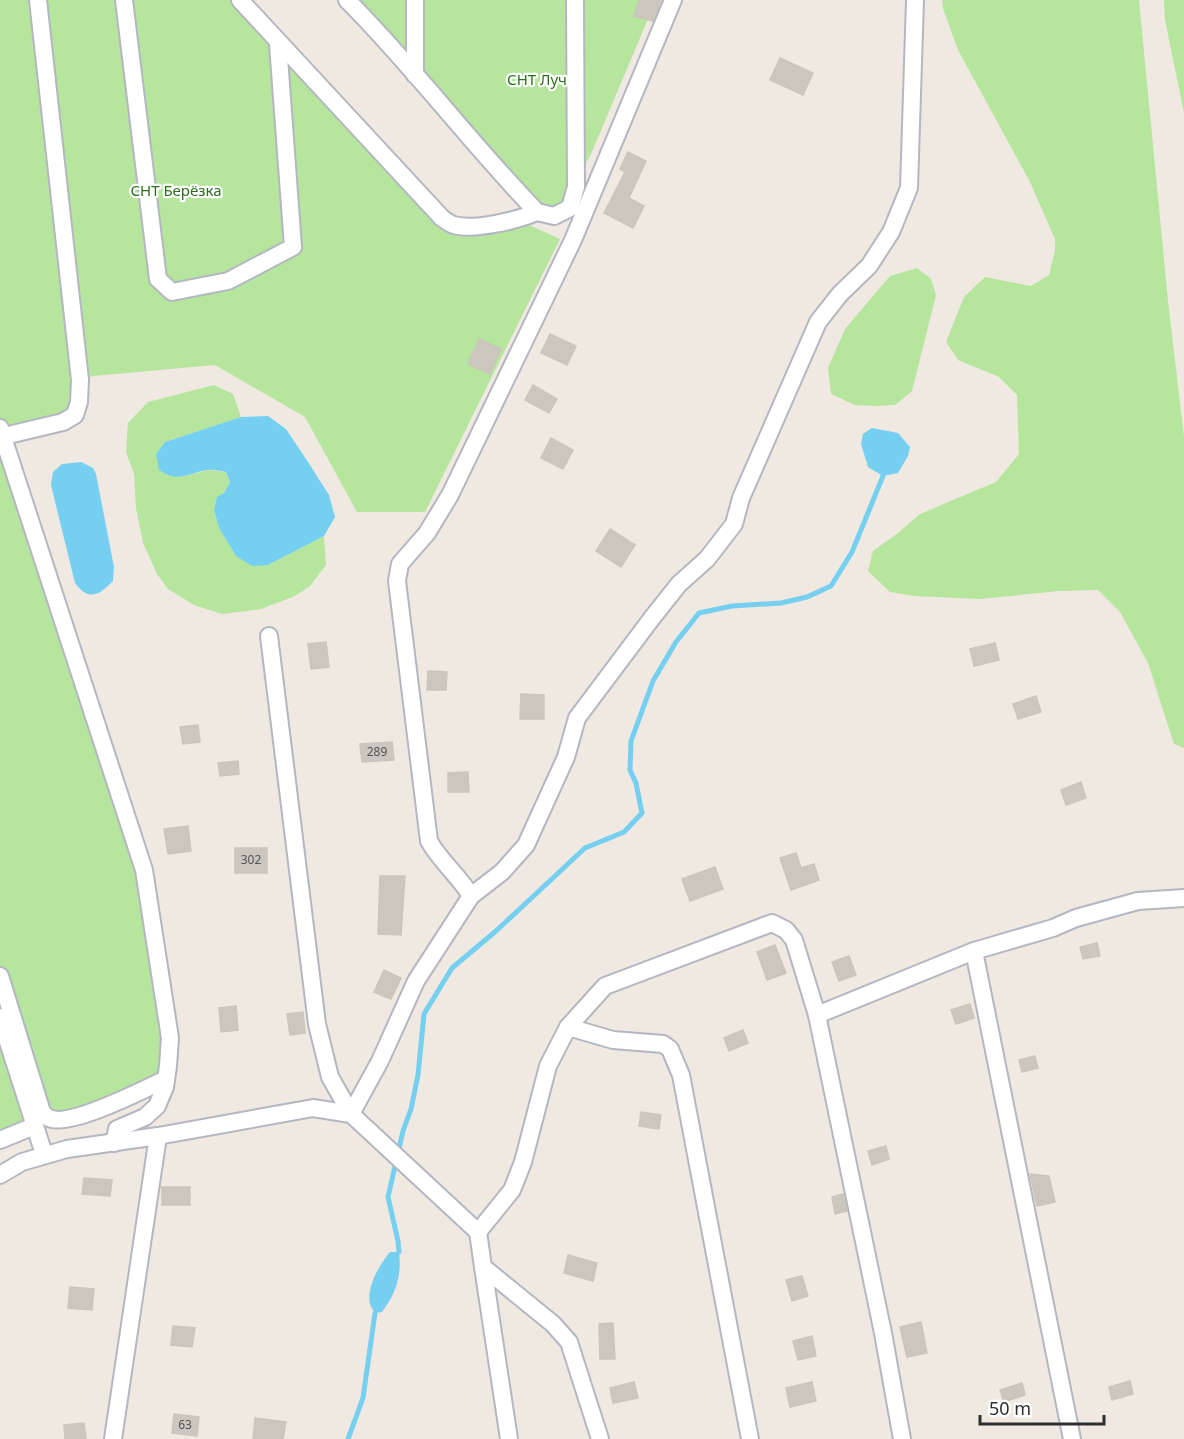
<svg xmlns="http://www.w3.org/2000/svg" width="1184" height="1439" font-family="'Noto Sans',sans-serif">
  <rect width="100%" height="100%" fill="#efe9e1"/>
  <g fill="#b6e59e">
    <path d="M0,0H240L442,218L518,220L560,239L425,512H357L305,417L215,365L93,376L80,380L75,415L3,436L144,870L170,1038L166,1079L49,1118L0,976Z"/>
    <path d="M358,0H656L591,154L565,202L554,207L542,205L398,42Z"/>
    <path d="M942,0H1139L1168,301L1184,437V748L1174,744L1148,663L1120,612L1098,590L1059,591L980,599L914,596L890,592L868,571L873,551L898,533L920,514L996,482L1019,454L1017,395L999,377L958,360L946,342L964,297L985,277L1031,286L1049,275L1055,250V239L1030,182L958,50L943,9Z"/>
    <path d="M1164,0H1184V113L1165,20Z"/>
    <path d="M917,268L931,279L936,295L912,391L895,405L876,406L855,405L831,394L828,368L845,329L890,276Z"/>
    <path d="M214,385L233,394L241,417L165,442L185,476L208,470L226,472L230,482L214,510L219,528L236,556L268,565L324,536L326,565L310,586L295,596L261,609L222,614L194,605L168,589L157,574L143,543L136,508L134,474L126,452L128,423L148,402Z"/>
    <path d="M0,1017L34,1126L0,1140Z"/>
  </g>
  <g fill="#75cff0">
    <path d="M268,416L286,429L308,462L329,495L335,517L324,536L268,565L252,566L236,556L219,528L214,510L217,497L224,493L230,482L226,472C220,471 212,469 206,470C187,474 178,483 159,470L156,454L165,442L241,417Z"/>
    <path d="M872,428L898,433L910,447L908,456L898,473L883,476L868,467L861,444L863,434Z"/>
    <path d="M81,462L93,468L96,474L114,567L113,581C99,595 89,602 75,583L51,485L53,472L62,464Z"/>
    <path d="M390,1252H399C402,1276 396,1293 382,1312L375,1313C373,1310 371,1307 370,1304C366,1287 380,1264 390,1252Z"/>
  </g>
  <g fill="none" stroke-linecap="round" stroke-linejoin="round">
    <g stroke="#75cff0" stroke-width="5">
      <path d="M399,1252L398,1241L388,1197L403,1131L411,1109L418,1075L424,1014L452,968L496,931L585,848L624,832L642,813L636,783L630,770L631,741L653,681L676,642L699,613L732,606L781,603L807,597L831,586L852,552L883,476"/>
      <path d="M348,1439L363,1398L375,1313"/>
    </g>
  </g>
  <g fill="#cbc7bf" stroke="#cbc5ba" stroke-width="1.5">
    <path d="M639,0H661L653,21L634,16Z"/>
    <path d="M780,58L813,73L803,95L770,80Z"/>
    <path d="M628,152L646,161L629,198L644,206L633,228L604,213L625,172L620,169Z"/>
    <path d="M550,334L576,346L567,365L541,353Z"/>
    <path d="M479,339L501,349L490,374L468,364Z"/>
    <path d="M533,385L557,399L549,413L525,400Z"/>
    <path d="M551,438L573,450L563,469L541,458Z"/>
    <path d="M610,529L635,545L621,567L596,551Z"/>
    <path d="M326,642L329,667L311,669L308,644Z"/>
    <path d="M995,643L999,660L974,666L970,649Z"/>
    <path d="M428,671L447,672L446,690H427Z"/>
    <path d="M521,694L544,695V719H520Z"/>
    <path d="M1036,696L1041,712L1018,719L1013,704Z"/>
    <path d="M198,725L200,742L183,744L180,727Z"/>
    <path d="M392,742L394,760L362,762L360,744Z"/>
    <path d="M238,761L239,774L220,776L218,763Z"/>
    <path d="M468,772L469,792H448V773Z"/>
    <path d="M1081,782L1086,798L1066,805L1061,790Z"/>
    <path d="M188,826L191,851L168,854L164,829Z"/>
    <rect x="235" y="848" width="32" height="25"/>
    <path d="M796,853L801,868L814,864L819,880L791,890L780,858Z"/>
    <path d="M715,867L723,889L690,901L682,879Z"/>
    <path d="M380,876H405L401,935L378,934Z"/>
    <path d="M1097,943L1100,956L1083,959L1080,947Z"/>
    <path d="M775,945L786,973L767,980L757,952Z"/>
    <path d="M849,956L856,975L839,981L832,962Z"/>
    <path d="M384,970L401,978L391,999L374,992Z"/>
    <path d="M970,1004L974,1018L956,1024L951,1010Z"/>
    <path d="M236,1006L238,1030L221,1032L219,1008Z"/>
    <path d="M303,1012L305,1033L290,1035L287,1014Z"/>
    <path d="M743,1030L748,1043L729,1051L724,1038Z"/>
    <path d="M1035,1056L1038,1068L1022,1072L1019,1060Z"/>
    <path d="M641,1112L661,1115L659,1129L639,1126Z"/>
    <path d="M886,1146L889,1159L872,1165L868,1151Z"/>
    <path d="M1030,1174L1049,1176L1055,1202L1037,1206Z"/>
    <path d="M84,1178L112,1180L110,1196L82,1194Z"/>
    <rect x="162" y="1187" width="28" height="18"/>
    <path d="M843,1194L847,1211L835,1214L832,1197Z"/>
    <path d="M568,1255L597,1263L593,1281L564,1273Z"/>
    <path d="M802,1276L808,1296L792,1301L786,1280Z"/>
    <path d="M70,1287L94,1289L92,1310L68,1308Z"/>
    <path d="M921,1322L927,1353L907,1357L900,1327Z"/>
    <path d="M613,1323L615,1359H600L599,1324Z"/>
    <path d="M173,1326L195,1328L192,1347L171,1345Z"/>
    <path d="M812,1336L816,1356L798,1360L793,1341Z"/>
    <path d="M1130,1381L1133,1394L1112,1400L1109,1387Z"/>
    <path d="M634,1382L638,1398L613,1403L610,1388Z"/>
    <path d="M812,1382L816,1401L790,1407L786,1388Z"/>
    <path d="M1022,1383L1025,1395L1004,1402L1000,1390Z"/>
    <path d="M174,1414L199,1417L197,1436L172,1433Z"/>
    <path d="M255,1418L286,1422L283,1439H253Z"/>
    <path d="M84,1423L86,1439H65L64,1425Z"/>
  </g>
  <g fill="none" stroke-linecap="round" stroke-linejoin="round">
    <defs>
      <g id="minor">
        <path d="M124,0L158,279L172,292L228,281L293,247L278,44"/>
        <path d="M240,0L442,218C445,220 450,224 454,225C474,231 518,220 537,212"/>
        <path d="M347,0C414,67 471,144 537,212L554,216L570,208L576,187L575,0"/>
        <path d="M415,0V75"/>
        <path d="M0,428L144,870L170,1038L168,1066L165,1087L157,1106L145,1117L117,1129L114,1143"/>
        <path d="M0,437L63,422L75,415L79,402L80,380L38,0"/>
        <path d="M269,636L317,1024L330,1077L351,1114"/>
        <path d="M471,896C459,876 440,861 429,841L397,581L400,564L427,533L450,495L573,240L673,0"/>
        <path d="M974,951L1072,1439"/>
        <path d="M0,976L42,1112C44,1114 46,1117 49,1118C69,1128 145,1089 166,1079"/>
        <path d="M817,1015L974,951L1053,928L1076,918L1138,901L1184,898"/>
        <path d="M0,1017L44,1154"/>
        <path d="M568,1027L613,1040L663,1044L670,1049L681,1075L750,1439"/>
        <path d="M351,1114L380,1061L416,981L471,896L502,872L526,845L566,757L577,718L652,618L679,584L707,559L734,524L741,498L818,322L840,294L869,266L891,232L909,188L915,0"/>
        <path d="M0,1140L34,1126"/>
        <path d="M0,1175L22,1162L67,1149L158,1136L313,1108L351,1114L478,1232L483,1267L553,1324L569,1342L600,1439"/>
        <path d="M478,1232L512,1190L523,1162L548,1066L568,1027L605,986L772,923L786,930L794,940L817,1015L883,1333L902,1439"/>
        <path d="M483,1267L509,1439"/>
        <path d="M113,1439L158,1136"/>
      </g>
    </defs>
    <use href="#minor" stroke="#b4b7c1" stroke-width="20"/>
    <use href="#minor" stroke="#fff" stroke-width="16"/>
  </g>
  <g text-anchor="middle" stroke-width="4.5" stroke-linejoin="round" paint-order="stroke">
    <g font-size="12" fill="#555452">
      <text x="377" y="756">289</text>
      <text x="251" y="864">302</text>
      <text x="185" y="1429">63</text>
    </g>
    <g font-size="15" fill="#2c6e1b" stroke="#fff">
      <text x="537" y="85">СНТ Луч</text>
      <text x="176" y="196">СНТ Берёзка</text>
    </g>
  </g>
  <path d="M980 1415v9h124v-9" fill="none" stroke="#2e2e2e" stroke-width="3"/>
  <text x="989" y="1415" font-size="18" fill="#2e2e2e" stroke="#ffffff" stroke-width="4.5" paint-order="stroke">50 m</text>
</svg>
